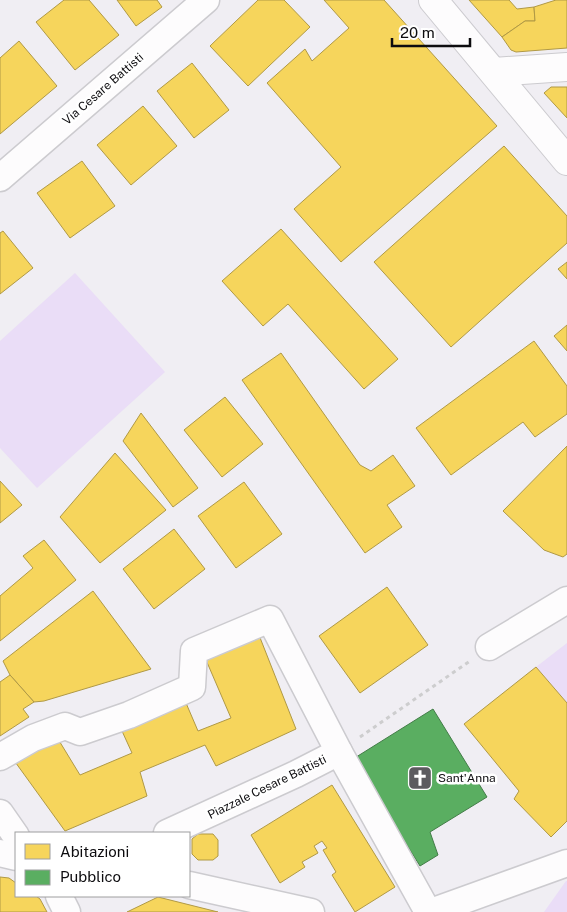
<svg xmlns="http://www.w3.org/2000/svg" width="567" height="912" font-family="'Public Sans',sans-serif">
  <rect width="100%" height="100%" fill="#f0eef3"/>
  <g fill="#eaddf7">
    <path d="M75,273L165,372L37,488L0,448V341Z"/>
    <path d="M567,643V703L536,667Z"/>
    <path d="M566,881H567V912H544Z"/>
  </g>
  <g fill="#f6d55c" stroke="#b09945">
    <path d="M64,0H89L119,35L75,70L36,22Z"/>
    <path d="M117,0H157L162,7L136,26Z"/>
    <path d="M258,0H284L310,27L248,86L210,46Z"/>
    <path d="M324,0H384L497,126L341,262L294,209L341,167L267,83L305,49L312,61L349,28Z"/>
    <path d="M469,0H509L517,9L534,7L535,21H525L502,37Z"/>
    <path d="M556,0H567V48L516,52L511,50L502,37L525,21H535L534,7Z"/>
    <path d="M19,41L57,86L0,134V58Z"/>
    <path d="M192,63L229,110L194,138L157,91Z"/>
    <path d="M551,87H567V118L544,93Z"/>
    <path d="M143,106L177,146L131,185L97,145Z"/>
    <path d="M504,146L567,216V243L451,347L374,262Z"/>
    <path d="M82,161L115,206L70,238L37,193Z"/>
    <path d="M281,229L398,359L364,389L288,304L263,326L222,281Z"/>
    <path d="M3,231L33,268L0,294V233Z"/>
    <path d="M567,262V279L558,269Z"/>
    <path d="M567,325V351L554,336Z"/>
    <path d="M534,341L567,386V414L535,437L523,422L451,475L416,428Z"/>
    <path d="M281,353L360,465L371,471L393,455L415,486L387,505L402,527L365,553L242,380Z"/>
    <path d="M225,397L263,444L222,477L184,430Z"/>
    <path d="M141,413L198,488L173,507L123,441Z"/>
    <path d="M567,446V554L563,557L544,550L503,511Z"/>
    <path d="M115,453L166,510L100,563L60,517Z"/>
    <path d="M0,481L22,505L0,523Z"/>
    <path d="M244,482L282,534L236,568L198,516Z"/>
    <path d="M174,529L205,569L154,609L123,569Z"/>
    <path d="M44,540L76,580L0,641V596L33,568L23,556Z"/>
    <path d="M387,587L428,645L360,693L319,636Z"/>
    <path d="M93,591L151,669L44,701L34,702L10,675L3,661Z"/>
    <path d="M257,630L296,729L216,766L205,745L140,772L147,796L65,831L13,759L55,734L80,775L132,753L122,731L186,703L198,731L231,718L203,653Z"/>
    <path d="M536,667L567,703V821L551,837L514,799L519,791L464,724Z"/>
    <path d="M10,675L34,702L23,709L29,717L0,736V682Z"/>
    <path d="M332,785L395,887L355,912L332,875L336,872L323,850L327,848L322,841L314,846L318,853L302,862L305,867L280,883L251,835Z"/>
    <path d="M198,834H213L218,840V856L213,860H198L192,854V839Z"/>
    <path d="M0,877L9,878L16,883V896H36L40,899L47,912H0Z"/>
    <path d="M158,897L218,912H127Z"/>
  </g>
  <path fill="#5aae61" stroke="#437d48" d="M433,709L487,797L430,832L438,855L420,866L353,759Z"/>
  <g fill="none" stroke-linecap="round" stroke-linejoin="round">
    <defs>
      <g id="minor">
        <path d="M0,178L206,0"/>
        <path d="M489,647L567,600"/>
        <path d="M0,757L33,738L65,726L80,732L129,715L192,687L194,651L270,619L339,752L428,912"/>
        <path d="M0,813L16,836"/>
        <path d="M167,833L296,774L339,752"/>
        <path d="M0,853L16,857"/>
        <path d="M189,885L311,912"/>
        <path d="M59,896L67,912"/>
        <path d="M431,912L567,863"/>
      </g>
      <g id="major">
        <path d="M433,0L567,161"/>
        <path d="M494,72L567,67"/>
      </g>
    </defs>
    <use href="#minor" stroke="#cccbcf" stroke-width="29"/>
    <use href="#major" stroke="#cccbcf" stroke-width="30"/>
    <path stroke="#cdcdce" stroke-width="3" stroke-dasharray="4 4" stroke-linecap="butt" d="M360,737L470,661"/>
    <use href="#minor" stroke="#fdfcfd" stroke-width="26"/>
    <use href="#major" stroke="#fdfcfd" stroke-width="28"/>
  </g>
  <defs>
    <symbol id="church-square" viewBox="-11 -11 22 22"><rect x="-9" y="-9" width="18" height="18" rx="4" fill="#5c5b5f" stroke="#fff"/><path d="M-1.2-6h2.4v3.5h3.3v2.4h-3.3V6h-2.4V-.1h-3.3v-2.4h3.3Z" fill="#fff"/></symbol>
  </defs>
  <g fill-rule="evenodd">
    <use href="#church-square" x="406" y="764" width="28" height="28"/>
  </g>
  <g text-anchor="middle" stroke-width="5" stroke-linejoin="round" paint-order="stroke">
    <g font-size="12" fill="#0d0c0f" stroke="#fff">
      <text transform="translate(103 89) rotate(-41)" y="4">Via Cesare Battisti</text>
      <text transform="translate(267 787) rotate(-26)" y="4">Piazzale Cesare Battisti</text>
    </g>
    <g font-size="12" fill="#0d0c0f" stroke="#fff" text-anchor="start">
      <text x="438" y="782">Sant'Anna</text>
    </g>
  </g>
  <rect x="15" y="832" width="175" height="65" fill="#ffffff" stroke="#9e9e9f"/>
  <rect x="25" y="844" width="25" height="15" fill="#f6d55c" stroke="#9e9e9f"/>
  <text x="60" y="857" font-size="15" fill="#0d0c0f">Abitazioni</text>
  <rect x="25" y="870" width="25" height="15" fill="#5aae61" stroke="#9e9e9f"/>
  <text x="60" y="882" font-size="15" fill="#0d0c0f">Pubblico</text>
  <path d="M392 38v8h78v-8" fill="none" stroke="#0d0c0f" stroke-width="2.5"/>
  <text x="400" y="38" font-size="15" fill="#0d0c0f" stroke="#ffffff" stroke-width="4" paint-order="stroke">20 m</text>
</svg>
